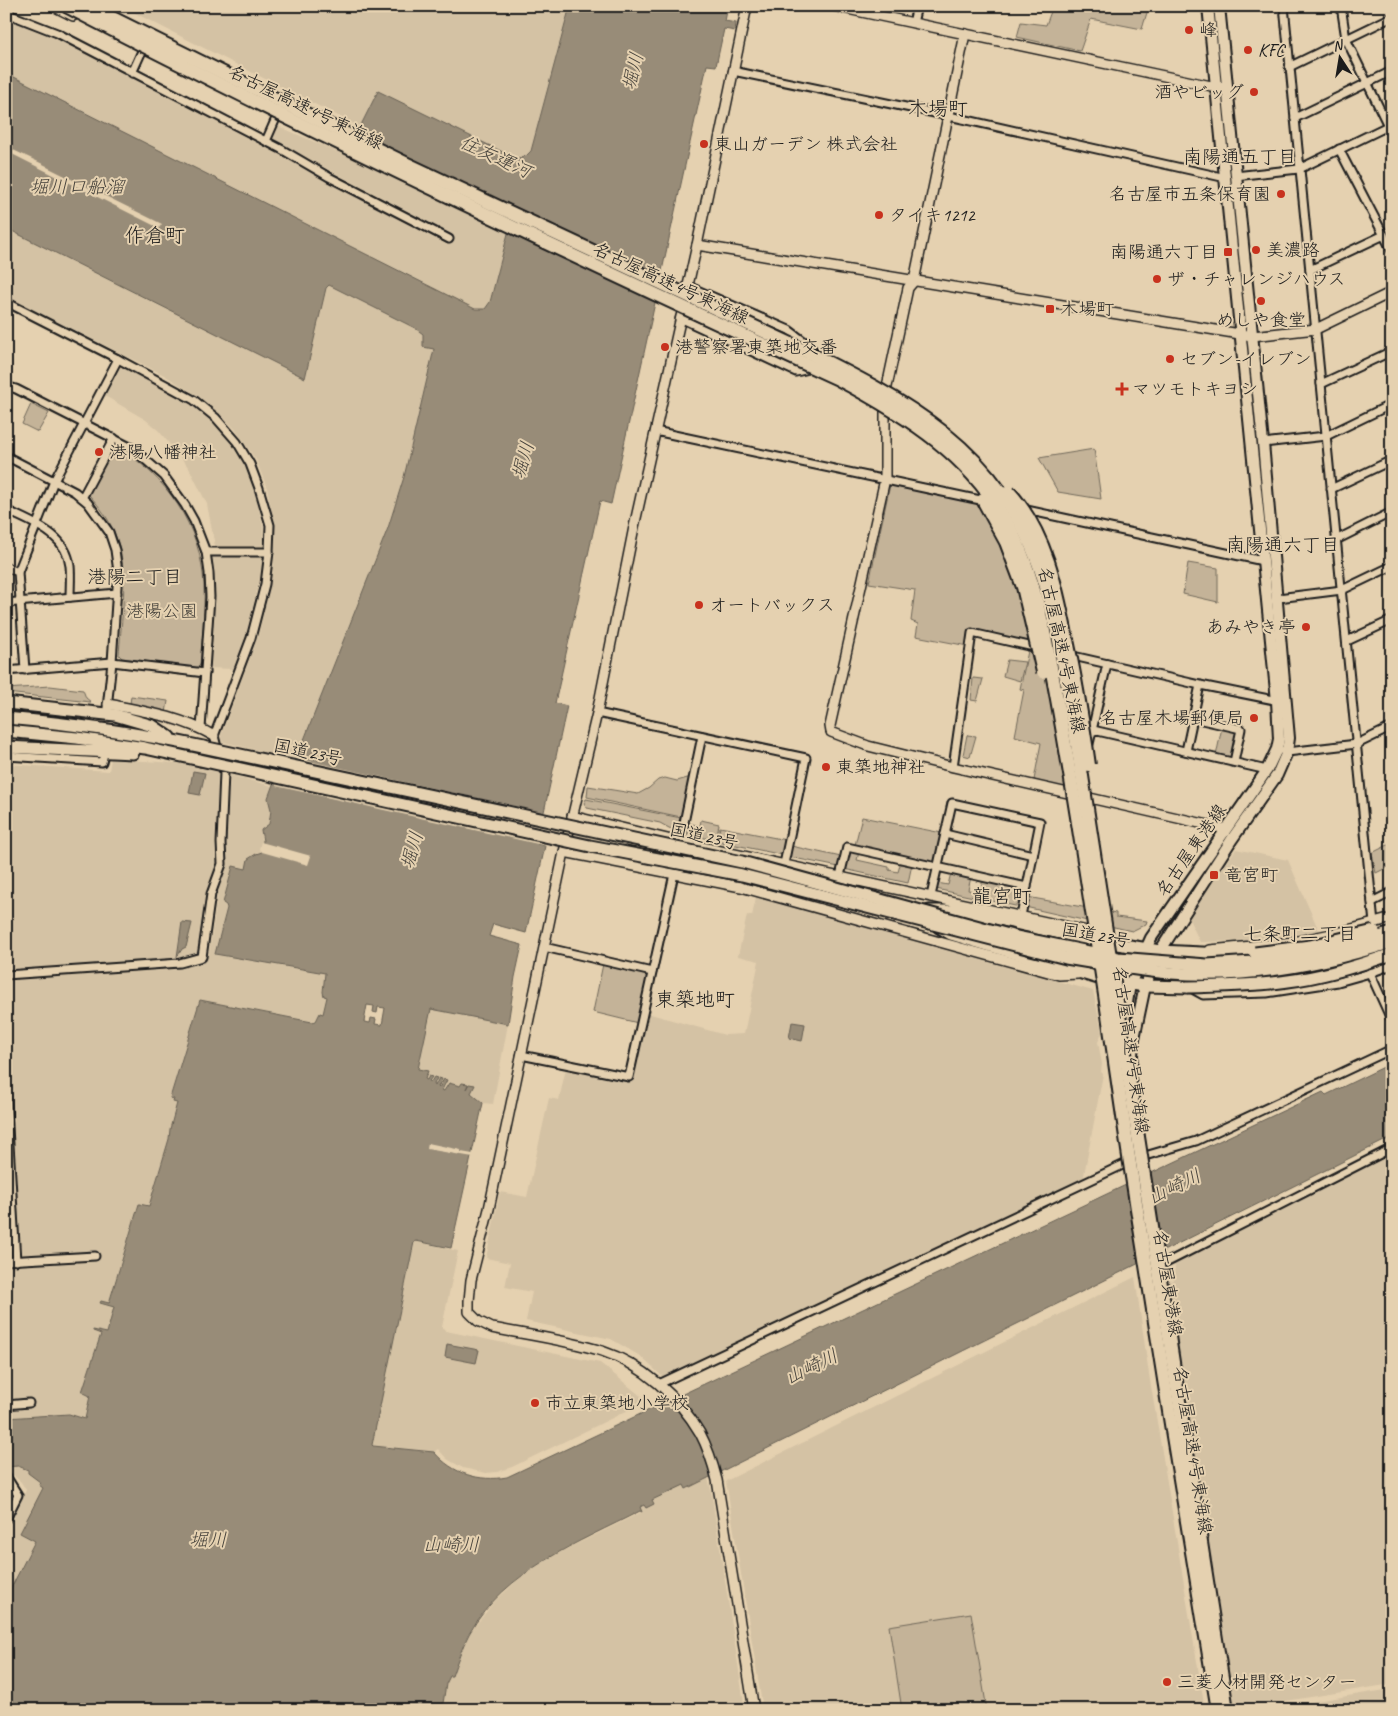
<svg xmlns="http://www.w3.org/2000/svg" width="1398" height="1716" font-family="Caveat,'Klee One',sans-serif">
  <rect width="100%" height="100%" fill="#e5d1b0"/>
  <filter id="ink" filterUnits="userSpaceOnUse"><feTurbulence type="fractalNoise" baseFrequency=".02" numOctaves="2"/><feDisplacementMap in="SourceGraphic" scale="10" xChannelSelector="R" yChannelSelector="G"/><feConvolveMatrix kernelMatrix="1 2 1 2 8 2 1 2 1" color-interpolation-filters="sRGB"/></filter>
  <g filter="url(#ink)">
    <g fill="#d4c2a4">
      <path d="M121,6H570L531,151L526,156L517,159L378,92L360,127Z"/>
      <path d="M6,19L54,38L276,153L329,183L447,245L452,234L335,173L272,138L278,126L510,227L488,307L482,310L475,309L6,73Z"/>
      <path d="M6,228L305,378L326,288L328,285L415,328L422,332L424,339L434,349L404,477L388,528L296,760L219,741L258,636L272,577L275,553L274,525L267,488L256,460L236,430L224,418L200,397L164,375L6,296Z"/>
      <path d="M123,367L168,390L194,406L212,422L226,436L246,468L255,489L263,526L264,546H215L207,504L189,468L159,431L146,420L105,396L119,368Z"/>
      <path d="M261,557L263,560L261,573L247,633L233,669L209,668L213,591L210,561L212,558Z"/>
      <path d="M111,759L176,763L219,772L215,842L216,863L208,888L198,951L196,953L176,960L6,969V764L109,771Z"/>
      <path d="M230,775L272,786L268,798L271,810L269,824L265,826L261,837L263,841L261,849L262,852L256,854L251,858L246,869L233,866L224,900L223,903L226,905L227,908L215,954L325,973L323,992L327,996L323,1014L312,1022L200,1000L170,1098L174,1099L177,1103L170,1129L169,1139L149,1206L139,1204L109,1304L101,1302V1303L115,1307L107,1333L93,1330V1331L101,1334L83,1392L90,1396L85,1419L69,1414L6,1418V1409L30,1407L29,1398L6,1399V1266L97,1261L96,1251L18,1255L6,1056V980L178,969L200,963L209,953L218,890L227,865L225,843Z"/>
      <path d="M1236,849L1288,860L1319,931L1281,938L1243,941L1200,942L1188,917Z"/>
      <path d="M756,897L1093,991L1102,1032L1098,1042L1102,1064L1101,1072L1103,1074L1083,1180L664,1378L640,1356L611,1339L526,1321L532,1292L505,1287L510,1263L486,1258L500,1192L527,1197L549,1098L559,1100L566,1068L632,1082L647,1013L725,1035L744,1034L759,961L738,956L747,915L752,916Z"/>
      <path d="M431,1008L508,1024L493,1104L483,1103L471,1093L468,1086L466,1089L461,1084L460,1086H448L444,1092L442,1090L446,1085L443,1084L439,1088L438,1087V1082L435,1086L433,1080L431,1083L425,1079L427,1076L418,1069Z"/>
      <path d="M1392,1150V1684L1235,1709L1167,1282L1173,1280L1172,1275L1175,1269L1174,1260Z"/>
      <path d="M416,1241L458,1251L442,1327L446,1331L600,1363L647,1401L512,1467L497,1472L486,1473L463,1468L447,1459L438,1449L434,1452L373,1446L371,1443L414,1242Z"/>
      <path d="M1135,1277L1149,1374L1205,1710H763L726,1481Z"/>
      <path d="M18,1466L28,1471L41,1482L43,1488L20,1533L35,1541L6,1598V1531L26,1490L21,1482L12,1474H6V1467Z"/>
      <path d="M708,1478L711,1490L745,1710H442L446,1684L469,1634L494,1602L525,1573L542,1561L642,1512L640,1507L653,1503L652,1500L684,1484L687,1489Z"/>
      <path d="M1392,1689V1710H1260Z"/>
    </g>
    <g fill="#c4b398" stroke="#70685a">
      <path d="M1053,6H1149L1142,29L1091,19L1080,51L1017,37L1021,22L1046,25Z"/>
      <path d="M31,404L49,413L38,432L22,424Z"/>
      <path d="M116,446C166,476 201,526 204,585C205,612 202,639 200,665L197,668L122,658L119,655C123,593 136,544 89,495L88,491L113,447Z"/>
      <path d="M1094,449L1101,499L1058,492L1039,458Z"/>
      <path d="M892,483L982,503L1005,548L1032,647L972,631L968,646L916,636L918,624L911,621L915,590L869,583L890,485Z"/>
      <path d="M1188,563L1218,568V602L1183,594Z"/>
      <path d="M1028,651L1071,661V790L1034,780L1041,743L1015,736L1024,690L1020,689Z"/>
      <path d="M1007,660L1025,662L1020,681L1003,676Z"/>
      <path d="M973,678L983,679L977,701L971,700Z"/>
      <path d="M50,686L83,690L86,698L91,702L6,693V689Z"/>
      <path d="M131,696L168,701L166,713L130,704Z"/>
      <path d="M1222,727L1240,729L1234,760L1216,756Z"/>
      <path d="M967,735L976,736L970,757L963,755Z"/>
      <path d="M691,777L681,817L587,797L588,786L638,794L649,788L658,780L665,778L677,781Z"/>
      <path d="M586,799L681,818L678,831L669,828L660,823L587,808L584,803Z"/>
      <path d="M862,817L942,833L936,864L855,845Z"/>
      <path d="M701,820L719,824L716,840L694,836L686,832L688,823L700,826Z"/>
      <path d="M720,827L786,840L783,855L717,841Z"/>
      <path d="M1392,843V865L1376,873L1372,853Z"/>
      <path d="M791,846L841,857L839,867L789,857Z"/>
      <path d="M851,850L859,852L857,860L889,867V870L898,872L901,861L912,864L908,883L844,869L848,852Z"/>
      <path d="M951,873L971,877L968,890L980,892L983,879L1022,888L1023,891L1020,907L936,889L937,883L948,885Z"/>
      <path d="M1027,897L1116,913V917L1147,921L1146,924L1132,931L1025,907Z"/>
      <path d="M603,964L649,974L638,1023L593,1012Z"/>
      <path d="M971,1613L987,1710H902L889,1626Z"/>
    </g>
    <g fill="#988c78" stroke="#665f53" fill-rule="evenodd">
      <path d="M570,6H728L725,21L736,23L735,31L724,29L716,66L707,65L611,504L600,501L555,703L567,706L537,844L545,846L526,933L493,924L489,936L522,945L515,977L508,1024L431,1009L418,1069L428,1071L425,1079L427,1080L429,1076L432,1077L429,1081L431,1082L434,1077L437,1078L434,1084L435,1086L439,1078L442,1079L438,1087L439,1088L444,1079L447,1080L442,1090L444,1091L449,1083L460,1086L462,1083L468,1084L466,1089L469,1084L475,1085L471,1093L483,1103L451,1248L416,1241L414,1242L372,1445L373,1446L434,1452C453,1474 479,1482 507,1477L1323,1092L1326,1095L1392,1063V1137L686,1489L684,1485L652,1500L654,1504L646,1508L644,1505L640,1507L642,1512L640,1511C578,1543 505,1570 469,1634C462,1647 457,1662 452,1676H450L446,1684L442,1710H6V1598L35,1541L20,1533L43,1488L39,1485L40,1482L28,1473V1470L18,1466L6,1467V1418L69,1414L85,1419L90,1396L82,1392L101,1334L93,1331V1330L107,1333L114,1307L100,1303L101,1301L109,1303L139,1204L149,1206L169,1139L170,1129L177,1103L173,1102L174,1099L170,1098L200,1000L312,1022L316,1021L320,1013L323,1014L327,997L324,996L323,992L325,973L215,954L227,908L226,905L223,903L233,866L246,869L248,859L256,854L262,852L263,841L261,830L269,824L271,810L268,798L283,757L296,760L388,528L404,477L434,349L423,347V334L415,328L329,285L326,288L305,378L6,228V73L475,309H485L490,302L511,222L507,210L358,131L378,91L517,159L526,156L531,151ZM367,1005L374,1006L373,1012L377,1013L378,1007L385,1008L382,1025L375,1024L376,1019L371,1018L370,1023L364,1022Z"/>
      <path d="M193,771L205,773L200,795L189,793Z"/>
      <path d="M182,922L192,923L186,947L182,949L177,957Z"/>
      <path d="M792,1022L805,1024L802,1041L789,1038Z"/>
      <path d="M447,1344L479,1350L476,1363L445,1357Z"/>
    </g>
    <g fill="#e5d1b0">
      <path d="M6,145L7,147L47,166V167L162,224L159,228L8,152Z"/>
      <path d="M282,755L546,813L540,842L546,843L547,846L276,786V783L271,782Z"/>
      <path d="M261,842L311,856L308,865L262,852L259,849Z"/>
      <path d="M428,1143L461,1150V1152L473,1154V1157L427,1149Z"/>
    </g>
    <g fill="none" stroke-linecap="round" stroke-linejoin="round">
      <path stroke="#bdad92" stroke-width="7" stroke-dasharray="7 3.5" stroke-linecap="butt" d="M104,745L107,711"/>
      <defs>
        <g id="minor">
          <path d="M1284,6L1374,924"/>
          <path d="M1341,6L1346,39L1392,134"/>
          <path d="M6,13L57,33L281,149L329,177L449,239"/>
          <path d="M913,23L917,6"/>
          <path d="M1289,67L1392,17"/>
          <path d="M733,71L949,116L1226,178"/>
          <path d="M132,73L142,51"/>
          <path d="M1295,118L1392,71"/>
          <path d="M266,141L277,116"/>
          <path d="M1339,149L1392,251"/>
          <path d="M1235,176L1299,169L1392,124"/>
          <path d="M1310,270L1384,235"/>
          <path d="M688,286L789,330L809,345L814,351L813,355"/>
          <path d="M6,302L118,359L194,400L216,418L237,442L250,464L259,488L270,525L269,552L265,584L251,638L214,736L224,773L221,843L222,864L211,894L202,957L180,963L6,975"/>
          <path d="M680,318L796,372L805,370L810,366"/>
          <path d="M1321,384L1392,351"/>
          <path d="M6,386L16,389L132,448L164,476L185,505L194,521L206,552L209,573L210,597L201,729"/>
          <path d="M655,431L985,501"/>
          <path d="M1263,443L1326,436L1392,404"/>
          <path d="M6,456L75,492L88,503L109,532L115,550L118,572L112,662L107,708"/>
          <path d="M1331,489L1392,460"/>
          <path d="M82,498L114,438"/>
          <path d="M1022,509L1263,561"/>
          <path d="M6,510C32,523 66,533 70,566C71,576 70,587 70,597"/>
          <path d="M1336,540L1392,512"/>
          <path d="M206,552H269"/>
          <path d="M6,567L18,572"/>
          <path d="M1278,598L1342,590L1392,566"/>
          <path d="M6,603L117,593"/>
          <path d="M1347,641L1392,620"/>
          <path d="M25,670L18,572L54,481L118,359"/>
          <path d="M6,671L112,662L205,673"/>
          <path d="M597,713L806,758L784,864"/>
          <path d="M1193,718L1241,729L1234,762"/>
          <path d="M1093,730L1267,770"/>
          <path d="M1089,744L1107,664"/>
          <path d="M1277,749L1287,752L1357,744L1392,727"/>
          <path d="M1186,751L1200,685"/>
          <path d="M6,756L102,762L103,758"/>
          <path d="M953,767L972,633L1200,685L1279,701"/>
          <path d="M945,834L1033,855"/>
          <path d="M680,842L702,736"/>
          <path d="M840,876L847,847L1027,887"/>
          <path d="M931,896L952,803L1040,822L1021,916"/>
          <path d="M1372,902L1392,892"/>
          <path d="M544,947L652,972"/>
          <path d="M1367,958L1370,973L1390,1017L1392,1016"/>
          <path d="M1192,989L1203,995L1267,993L1338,982L1370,973L1392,965"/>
          <path d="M521,1055L629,1077L674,874"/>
          <path d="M6,1094L16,1261"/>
          <path d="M1138,1158L1196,1141L1392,1049"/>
          <path d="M6,1261L95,1256"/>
          <path d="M1156,1268L1392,1148"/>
          <path d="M659,1384L1131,1161"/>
          <path d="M6,1405L29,1403"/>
          <path d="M6,1476L18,1495L6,1519"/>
        </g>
        <g id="tertiary">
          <path d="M53,6L73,16"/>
          <path d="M747,6L697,245L634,527L597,713L564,852L489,1209L471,1280L469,1301V1312L478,1321L492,1328C529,1335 566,1340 602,1351C642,1364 679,1397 700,1433C708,1448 713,1464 717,1480L754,1710"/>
          <path d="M833,6L1216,87L1227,86"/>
          <path d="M965,34L914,281L908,288L885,396V479L830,726L831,732L868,746L953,767L1226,829"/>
          <path d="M697,245L1252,336L1316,329L1392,292"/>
          <path d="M108,704C143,711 182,717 214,736"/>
          <path d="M572,816L680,842L1083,930L1098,940"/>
          <path d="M564,852L741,887L1059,975L1078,974"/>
          <path d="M1210,950L1293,942L1341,932L1392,918"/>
        </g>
        <g id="secondary">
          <path d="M1123,1028L1130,984L1151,938L1267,770L1277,749L1279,739L1277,701L1208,6"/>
          <path d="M1131,1068L1133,1043L1145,986L1160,951L1232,839L1277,775L1287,752L1289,738L1263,443L1219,6"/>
        </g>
        <g id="trunk">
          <path d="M6,703L115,715L153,726L169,737"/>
          <path d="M6,718C73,724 138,733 203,747"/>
          <path d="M6,731L77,738L145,748L200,760"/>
          <path d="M6,747L133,753"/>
          <path d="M929,911H963L1081,938L1160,951L1223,954L1255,953"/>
          <path d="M939,927L951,934L1105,980L1145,986L1188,987"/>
        </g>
      </defs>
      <use href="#minor" stroke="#1c1c1c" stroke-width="11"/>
      <use href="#tertiary" stroke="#1c1c1c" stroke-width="12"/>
      <use href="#secondary" stroke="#1c1c1c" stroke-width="14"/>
      <use href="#trunk" stroke="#1c1c1c" stroke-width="15"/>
      <use href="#minor" stroke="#e5d1b0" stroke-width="7"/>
      <use href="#tertiary" stroke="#e5d1b0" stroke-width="9"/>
      <use href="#secondary" stroke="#e5d1b0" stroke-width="10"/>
      <use href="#trunk" stroke="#e5d1b0" stroke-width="11"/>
      <defs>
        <g id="trunk-bridge">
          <path d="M203,747L742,862L1016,937L1118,958L1207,965L1268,961L1349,946L1392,933"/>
          <path d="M200,760L590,846L742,875L1066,958C1101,964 1136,970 1171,973C1246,979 1321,965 1392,942"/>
          <path d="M1255,953L1310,946L1374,931"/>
          <path d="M1188,987C1221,986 1255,986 1288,981C1323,977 1358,966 1392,954"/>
        </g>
        <g id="motorway-bridge">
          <path d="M66,6C319,137 577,259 836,378C908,416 974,457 1012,532C1038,584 1046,642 1057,699C1070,770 1081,841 1092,912C1110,1021 1124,1131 1142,1240C1166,1397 1192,1553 1218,1710"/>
          <path d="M88,6L407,164L791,344C904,400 1001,447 1043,577C1060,630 1067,689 1077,744L1227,1710"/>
          <path d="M1009,492C1046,532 1057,589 1067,640C1076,681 1083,723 1089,765"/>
          <path d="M983,500L1006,542L1023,587L1043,672"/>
        </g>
      </defs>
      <use href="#trunk-bridge" stroke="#1c1c1c" stroke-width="15" stroke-linecap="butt"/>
      <use href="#motorway-bridge" stroke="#1c1c1c" stroke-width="16" stroke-linecap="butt"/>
      <use href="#trunk-bridge" stroke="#e5d1b0" stroke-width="11"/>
      <use href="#motorway-bridge" stroke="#e5d1b0" stroke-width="12"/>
    </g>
  </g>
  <g fill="#c8321e" stroke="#e5d1b0" stroke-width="2">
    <circle cx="1189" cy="30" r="5"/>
    <circle cx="1248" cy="50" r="5"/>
    <circle cx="1254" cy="92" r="5"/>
    <circle cx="704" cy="144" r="5"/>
    <circle cx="1281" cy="194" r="5"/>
    <circle cx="879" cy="215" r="5"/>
    <circle cx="1256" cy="250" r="5"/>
    <rect x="1223" y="247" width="10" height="10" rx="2.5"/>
    <circle cx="1157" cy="279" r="5"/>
    <circle cx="1261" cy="301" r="5"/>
    <rect x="1045" y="304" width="10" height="10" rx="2.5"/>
    <circle cx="665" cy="347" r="5"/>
    <circle cx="1170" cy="359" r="5"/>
    <path d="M1119.5 381.5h5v5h5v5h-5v5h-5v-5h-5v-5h5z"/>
    <circle cx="99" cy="452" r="5"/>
    <circle cx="699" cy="605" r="5"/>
    <circle cx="1306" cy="627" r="5"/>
    <circle cx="1254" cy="718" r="5"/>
    <circle cx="826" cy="767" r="5"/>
    <rect x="1209" y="870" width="10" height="10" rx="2.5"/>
    <circle cx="535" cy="1403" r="5"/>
    <circle cx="1167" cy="1682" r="5"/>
  </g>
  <g text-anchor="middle" stroke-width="4" stroke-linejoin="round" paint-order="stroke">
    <g font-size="18" fill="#1c1c1c" stroke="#e5d1b0" text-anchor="start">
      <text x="1199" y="36">峰</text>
      <text x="1258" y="56">KFC</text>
      <text x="1244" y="98" text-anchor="end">酒やビッグ</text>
      <text x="714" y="150">東山ガーデン 株式会社</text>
      <text x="1271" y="200" text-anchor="end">名古屋市五条保育園</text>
      <text x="889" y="221">タイキ1212</text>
      <text x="1266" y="256">美濃路</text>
      <text x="1218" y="258" text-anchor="end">南陽通六丁目</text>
      <text x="1167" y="285">ザ・チャレンジハウス</text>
      <text x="1060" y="315">木場町</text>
      <text x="1261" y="326" text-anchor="middle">めしや食堂</text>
      <text x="675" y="353">港警察署東築地交番</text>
      <text x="1180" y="365">セブン-イレブン</text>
      <text x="1132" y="395">マツモトキヨシ</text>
      <text x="109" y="458">港陽八幡神社</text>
      <text x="709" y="611">オートバックス</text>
      <text x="1296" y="633" text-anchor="end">あみやき亭</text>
      <text x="1244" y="724" text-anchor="end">名古屋木場郵便局</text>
      <text x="836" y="773">東築地神社</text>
      <text x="1224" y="881">竜宮町</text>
      <text x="545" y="1409">市立東築地小学校</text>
      <text x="1177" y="1688">三菱人材開発センター</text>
    </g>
    <g font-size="18" fill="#1c1c1c" stroke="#e5d1b0">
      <text transform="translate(306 107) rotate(26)" y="6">名古屋高速4号東海線</text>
      <text transform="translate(671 283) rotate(25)" y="6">名古屋高速4号東海線</text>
      <text transform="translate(1062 650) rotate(78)" y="6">名古屋高速4号東海線</text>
      <text transform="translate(308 752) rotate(12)" y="6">国道23号</text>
      <text transform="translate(704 836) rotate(12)" y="6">国道23号</text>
      <text transform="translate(1191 850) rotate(-55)" y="6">名古屋東港線</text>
      <text transform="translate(1096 935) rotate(10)" y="6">国道23号</text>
      <text transform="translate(1131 1050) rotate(82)" y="6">名古屋高速4号東海線</text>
      <text transform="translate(1168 1283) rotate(81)" y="6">名古屋東港線</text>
      <text transform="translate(1193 1450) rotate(81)" y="6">名古屋高速4号東海線</text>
    </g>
    <g font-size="18" fill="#46423b" stroke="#e5d1b0">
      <text x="162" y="617">港陽公園</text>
    </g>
    <g font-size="19" font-style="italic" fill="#47433c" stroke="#e5d1b0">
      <text transform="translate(632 71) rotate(-76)" y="7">堀川</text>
      <text transform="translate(496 156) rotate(25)" y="7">住友運河</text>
      <text x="77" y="193">堀川口船溜</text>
      <text transform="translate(522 460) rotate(-74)" y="7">堀川</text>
      <text transform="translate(411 850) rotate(-74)" y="7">堀川</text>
      <text transform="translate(1174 1186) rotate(-26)" y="7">山崎川</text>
      <text transform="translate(811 1366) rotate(-26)" y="7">山崎川</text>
      <text x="208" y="1546">堀川</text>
      <text x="451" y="1551">山崎川</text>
    </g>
    <g font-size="19" fill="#1c1c1c" stroke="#e5d1b0">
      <text x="1240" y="163">南陽通五丁目</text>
      <text x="1283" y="551">南陽通六丁目</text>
      <text x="135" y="583">港陽二丁目</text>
      <text x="1300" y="940">七条町二丁目</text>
    </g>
    <g font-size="20" fill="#1c1c1c" stroke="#e5d1b0">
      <text x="938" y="115">木場町</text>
      <text x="155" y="242">作倉町</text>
      <text x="1002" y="903">龍宮町</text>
      <text x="695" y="1006">東築地町</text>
    </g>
  </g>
  <rect width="1398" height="1716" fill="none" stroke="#e5d1b0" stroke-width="25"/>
  <rect x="12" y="12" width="1373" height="1691" fill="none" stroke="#1c1c1c" stroke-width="2" filter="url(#ink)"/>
  <g transform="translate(1340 58) rotate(348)" stroke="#e5d1b0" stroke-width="4" paint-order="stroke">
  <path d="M0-4L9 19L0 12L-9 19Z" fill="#1c1c1c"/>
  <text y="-8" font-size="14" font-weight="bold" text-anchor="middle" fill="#1c1c1c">N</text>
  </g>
</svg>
